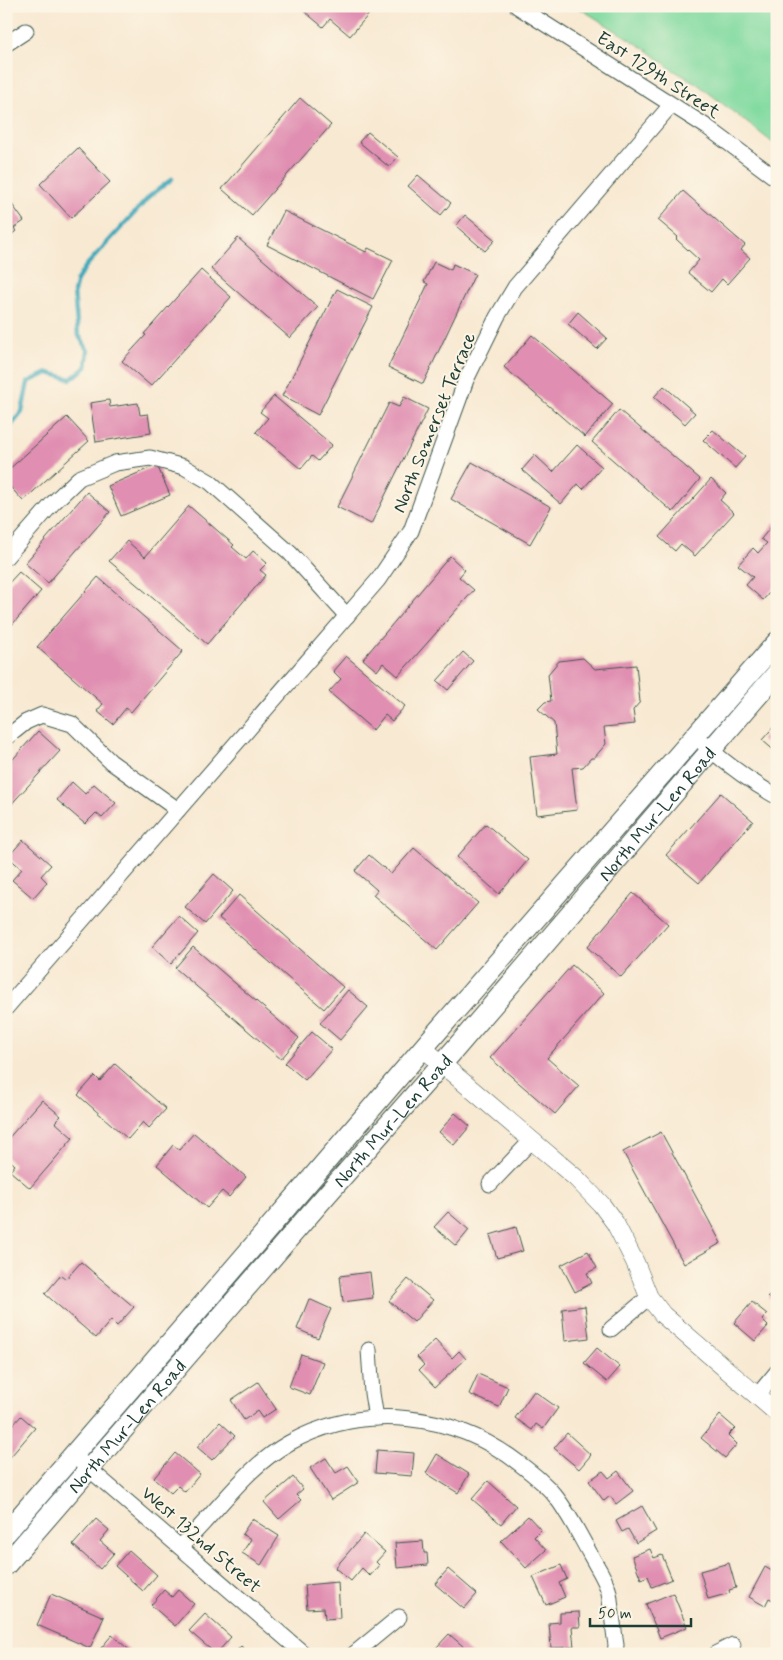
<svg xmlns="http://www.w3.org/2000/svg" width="783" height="1660" font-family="Mynerve,sans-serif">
  <rect width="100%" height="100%" fill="#fcf5e5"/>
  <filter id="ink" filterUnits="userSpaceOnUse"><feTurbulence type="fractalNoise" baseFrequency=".02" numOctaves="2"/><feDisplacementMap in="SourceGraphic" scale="10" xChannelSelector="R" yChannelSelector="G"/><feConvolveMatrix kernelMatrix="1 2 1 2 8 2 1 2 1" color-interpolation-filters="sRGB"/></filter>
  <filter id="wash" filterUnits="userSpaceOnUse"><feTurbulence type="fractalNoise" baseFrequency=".0096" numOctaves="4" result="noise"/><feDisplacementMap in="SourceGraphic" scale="20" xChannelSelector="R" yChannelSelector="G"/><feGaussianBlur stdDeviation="1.12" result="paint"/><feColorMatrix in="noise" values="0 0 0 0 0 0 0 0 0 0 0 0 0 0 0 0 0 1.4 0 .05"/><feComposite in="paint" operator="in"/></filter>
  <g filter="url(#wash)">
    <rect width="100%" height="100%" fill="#f8e9d2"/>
    <path fill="#81daa0" stroke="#508c6a" d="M576,6H777V146L696,83L673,70L647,50Z"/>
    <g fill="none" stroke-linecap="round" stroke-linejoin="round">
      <path stroke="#3da9bc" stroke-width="4.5" d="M6,432L22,412L28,382L48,373L71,379L86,367L88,351L78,334L74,292L77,280L86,266L150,196L172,179"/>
    </g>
    <g id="blocks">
      <g fill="#e08eb1">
        <path d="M308,6H376L350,36L330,19L323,27L304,11Z"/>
        <path d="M300,98L331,125L252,215L222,189Z"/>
        <path d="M368,132L398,157L389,167L359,142Z"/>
        <path d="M78,148L110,182L71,218L40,184Z"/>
        <path d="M418,175L451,203L441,215L408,186Z"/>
        <path d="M683,191L745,245L741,250L750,258L727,284L722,279L711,292L688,273L699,260L676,239L678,237L658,220Z"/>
        <path d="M6,196L24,221L14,228L16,231L6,239Z"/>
        <path d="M284,211L366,252L368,248L393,260L373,299L267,245Z"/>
        <path d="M465,215L495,240L485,251L456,226Z"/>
        <path d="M238,238L318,307L290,338L211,269Z"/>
        <path d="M434,262L451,270L453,264L475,274L423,384L388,367L428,284L424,282Z"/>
        <path d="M201,270L231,297L151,386L122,361L146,335L144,334Z"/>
        <path d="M337,289L373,307L318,415L282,396Z"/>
        <path d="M578,312L607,338L597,349L568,324Z"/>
        <path d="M532,335L613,404L585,437L504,367Z"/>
        <path d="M664,386L695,413L685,424L654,397Z"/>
        <path d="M274,396L332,445L318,461L312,456L301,469L256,432L268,418L260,412Z"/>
        <path d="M404,397L428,409L371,524L337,507L389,403L399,407Z"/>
        <path d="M109,400L110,407L138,403L140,415L148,414L151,433L96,442L90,403Z"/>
        <path d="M619,410L700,479L673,512L592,442Z"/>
        <path d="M67,417L89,441L23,501L6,482V472Z"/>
        <path d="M713,430L745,457L735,468L703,440Z"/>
        <path d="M577,445L602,467L583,489L578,484L561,504L522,470L535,455L553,472Z"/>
        <path d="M472,462L551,507L530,544L451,499Z"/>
        <path d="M157,465L170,495L121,516L108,486Z"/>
        <path d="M711,479L726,493L720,500L734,513L695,556L681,544L675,551L659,537Z"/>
        <path d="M87,492L110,512L48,583L25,563Z"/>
        <path d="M189,506L234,545L232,547L246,559L253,551L267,563L260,570L266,575L207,644L109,561L127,541L145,557Z"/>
        <path d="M775,522L777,524V584L763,600L746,585L753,577L738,565L753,548L758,553L767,543L761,539Z"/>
        <path d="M450,556L465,570L459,577L474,590L398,676L383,663L377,671L363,659Z"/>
        <path d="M19,572L41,591L6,632V586Z"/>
        <path d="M98,577L183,651L131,712L126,708L113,724L97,711L103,704L37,647Z"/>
        <path d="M463,652L473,661L448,690L437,681Z"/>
        <path d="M346,656L405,706L392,721L385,715L373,730L329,692L341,679L333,671Z"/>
        <path d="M583,658L595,669L636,665L640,702L633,710L635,724L604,727L606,744L594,758H591L583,767L572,768L577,810L537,815L530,757L557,754L554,723L538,709L545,702L551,701L548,674L559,661Z"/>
        <path d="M777,723V753L762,740Z"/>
        <path d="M38,731L60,751L6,810V767Z"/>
        <path d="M72,782L85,794L94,784L116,803L102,818L96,813L85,824L57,800Z"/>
        <path d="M721,793L753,821L699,883L666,855Z"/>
        <path d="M486,824L528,860L499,894L457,857Z"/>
        <path d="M23,840L51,865L41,876L47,882L33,898L12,880L22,869L8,857Z"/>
        <path d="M414,848L478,903L437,950L373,895L377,890L355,871L369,855L391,874Z"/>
        <path d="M214,874L233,891L205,924L185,907Z"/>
        <path d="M633,893L668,924L621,977L587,947Z"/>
        <path d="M239,895L343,987L324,1009L219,918Z"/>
        <path d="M179,916L198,933L171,964L152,947Z"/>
        <path d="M193,947L299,1038L281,1059L175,968Z"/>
        <path d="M572,965L604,993L547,1058L579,1086L555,1114L490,1058Z"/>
        <path d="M348,990L368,1007L340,1040L320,1023Z"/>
        <path d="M312,1032L332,1049L305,1080L285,1063Z"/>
        <path d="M115,1064L166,1109L149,1128L143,1122L128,1139L78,1095L95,1076L100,1081Z"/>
        <path d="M42,1100L61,1116L55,1122L73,1138L30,1188L10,1171L15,1165L6,1157V1141Z"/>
        <path d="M455,1113L470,1126L454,1145L439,1132Z"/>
        <path d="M661,1132L721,1243L684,1264L623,1152Z"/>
        <path d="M194,1133L246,1177L229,1197L222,1191L207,1208L157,1165L173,1145L179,1150Z"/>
        <path d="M448,1212L469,1230L456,1246L434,1227Z"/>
        <path d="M516,1227L523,1251L497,1258L490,1235Z"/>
        <path d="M588,1251L597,1268L587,1273L592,1283L575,1292L561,1265Z"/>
        <path d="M81,1262L134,1307L117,1326L111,1320L96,1338L45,1294L61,1275L66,1279Z"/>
        <path d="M370,1272L373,1298L343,1302L340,1276Z"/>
        <path d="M408,1279L433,1300L414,1322L389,1301Z"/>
        <path d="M777,1286V1304L768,1297Z"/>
        <path d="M309,1299L331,1309L318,1338L297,1329Z"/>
        <path d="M752,1302L767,1314L762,1320L768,1326L755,1341L734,1323Z"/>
        <path d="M585,1306L589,1338L565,1341L562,1309Z"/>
        <path d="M435,1340L452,1358L459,1351L466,1359L435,1387L419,1370L424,1365L417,1357Z"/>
        <path d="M597,1348L620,1367L607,1382L584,1363Z"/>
        <path d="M301,1354L323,1362L310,1395L289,1387Z"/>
        <path d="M478,1374L508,1387L499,1407L469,1394Z"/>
        <path d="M258,1382L276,1409L262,1418L257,1411L244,1420L231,1400Z"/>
        <path d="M534,1391L558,1408L543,1429L536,1424L532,1430L515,1418Z"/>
        <path d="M720,1415L735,1428L728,1435L737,1444L725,1458L701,1438Z"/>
        <path d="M21,1416L35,1428L6,1462V1433Z"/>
        <path d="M220,1422L235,1436L212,1460L197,1447Z"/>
        <path d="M567,1433L591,1455L579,1469L554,1448Z"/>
        <path d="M377,1450L414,1453L412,1476L375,1473Z"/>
        <path d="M175,1453L200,1474L185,1492L178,1486L171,1493L154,1478Z"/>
        <path d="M437,1454L469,1474L458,1493L426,1473Z"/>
        <path d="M326,1458L336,1473L348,1466L359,1482L331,1500L310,1468Z"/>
        <path d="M603,1471L609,1478L618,1471L633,1491L616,1504L610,1496L604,1501L589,1481Z"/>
        <path d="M293,1477L303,1489L296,1495L301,1500L279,1519L264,1502Z"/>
        <path d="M488,1481L516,1506L501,1524L472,1499Z"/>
        <path d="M642,1506L656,1531L636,1543L628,1529L622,1532L616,1521Z"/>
        <path d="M528,1516L541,1530L534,1537L546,1550L526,1568L501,1541Z"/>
        <path d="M96,1519L109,1530L100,1541L114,1553L100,1569L73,1545Z"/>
        <path d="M252,1519L279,1536L261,1565L242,1553L251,1539L242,1534Z"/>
        <path d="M364,1534L385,1552L376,1562L379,1565L370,1576L362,1568L351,1581L335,1568Z"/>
        <path d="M423,1541L424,1553H427L428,1565L397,1568L395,1543Z"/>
        <path d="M650,1549L654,1558L662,1555L672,1579L652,1587L648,1576L641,1579L632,1556Z"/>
        <path d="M129,1550L157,1575L143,1591L115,1566Z"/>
        <path d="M729,1563L736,1588L729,1590L730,1593L708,1599L700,1571Z"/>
        <path d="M561,1565L567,1579L559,1583L565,1597L546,1605L533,1577Z"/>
        <path d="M765,1567L777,1574V1602L769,1598L765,1606L749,1597Z"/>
        <path d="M448,1569L477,1594L464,1609L435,1584Z"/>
        <path d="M338,1582L340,1618L325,1619L324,1608L307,1609L305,1585Z"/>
        <path d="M164,1590L172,1597L178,1590L194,1604L175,1626L151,1605Z"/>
        <path d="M673,1593L687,1627L660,1638L646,1604Z"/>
        <path d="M51,1594L104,1617L90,1648L37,1625Z"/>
        <path d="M579,1612L580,1627H572L574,1647L551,1648L549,1623L560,1622V1613Z"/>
        <path d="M205,1614L231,1637L216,1654L189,1631Z"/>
        <path d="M449,1634L472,1654H443L436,1648Z"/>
        <path d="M112,1635L134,1654H96Z"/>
        <path d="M241,1646L250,1654H234Z"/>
      </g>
    </g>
  </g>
  <g filter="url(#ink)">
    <use href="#blocks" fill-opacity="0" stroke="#40574c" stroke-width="1"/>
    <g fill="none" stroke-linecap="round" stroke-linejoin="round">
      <defs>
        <g id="minor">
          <path d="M517,6L707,127L777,179"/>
          <path d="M6,44L26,31"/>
          <path d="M6,557L53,503L79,478L115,463L150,458L184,467L210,482L290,553L347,616"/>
          <path d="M6,738L26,722L42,715L72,724L111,762L178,810"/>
          <path d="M703,743C725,763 748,780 774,795H777"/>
          <path d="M6,1008L378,580L411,531L466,380L497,317L515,287L671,105"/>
          <path d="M490,1184L532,1140"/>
          <path d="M611,1329L649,1297"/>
          <path d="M369,1350L372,1393L376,1418"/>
          <path d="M757,1396L777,1372"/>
          <path d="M73,1455L304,1654"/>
          <path d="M180,1547C217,1513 244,1468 289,1443C364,1402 453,1412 520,1464C533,1474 546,1484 556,1497C569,1514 579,1534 589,1552C595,1564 604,1576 608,1589C610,1594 610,1602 611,1608C613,1620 614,1633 616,1645L615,1654"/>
          <path d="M354,1654L399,1617"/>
          <path d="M715,1654L733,1645"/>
        </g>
        <path id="tertiary" d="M423,1048L576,1178L601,1204L615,1223L635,1262L649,1297L663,1315L777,1413"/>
        <g id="secondary">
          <path d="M6,1533L305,1186L436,1033L777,642"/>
          <path id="s1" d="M6,1565L322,1200L455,1049L777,673"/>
        </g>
      </defs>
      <use href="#minor" stroke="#40574c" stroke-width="17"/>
      <use href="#tertiary" stroke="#40574c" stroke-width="19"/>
      <use href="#secondary" stroke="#40574c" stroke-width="22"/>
      <use href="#minor" stroke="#fff" stroke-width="15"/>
      <use href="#tertiary" stroke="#fff" stroke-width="18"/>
      <use href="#secondary" stroke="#fff" stroke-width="20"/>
    </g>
  </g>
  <g text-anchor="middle" stroke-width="4" stroke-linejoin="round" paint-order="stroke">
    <g font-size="19" fill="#1f3d34" stroke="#fcf5e5">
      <text transform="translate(659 74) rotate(33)" y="7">East 129th Street</text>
      <text transform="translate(433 422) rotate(-68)" y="7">North Somerset Terrace</text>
      <text dy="7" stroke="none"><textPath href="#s1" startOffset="994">North Mur-Len Road</textPath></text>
      <text dy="7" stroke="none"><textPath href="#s1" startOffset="589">North Mur-Len Road</textPath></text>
      <text dy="7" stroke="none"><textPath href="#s1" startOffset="184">North Mur-Len Road</textPath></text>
      <text transform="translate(202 1539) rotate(41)" y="7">West 132nd Street</text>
    </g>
  </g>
  <rect width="783" height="1660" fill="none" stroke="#fcf5e5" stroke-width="25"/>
  <path d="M590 1618v8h101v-8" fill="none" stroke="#1f3d34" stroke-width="2.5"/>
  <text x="598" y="1618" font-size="15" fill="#1f3d34" stroke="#fcf5e5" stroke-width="4" paint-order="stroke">50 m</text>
</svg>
